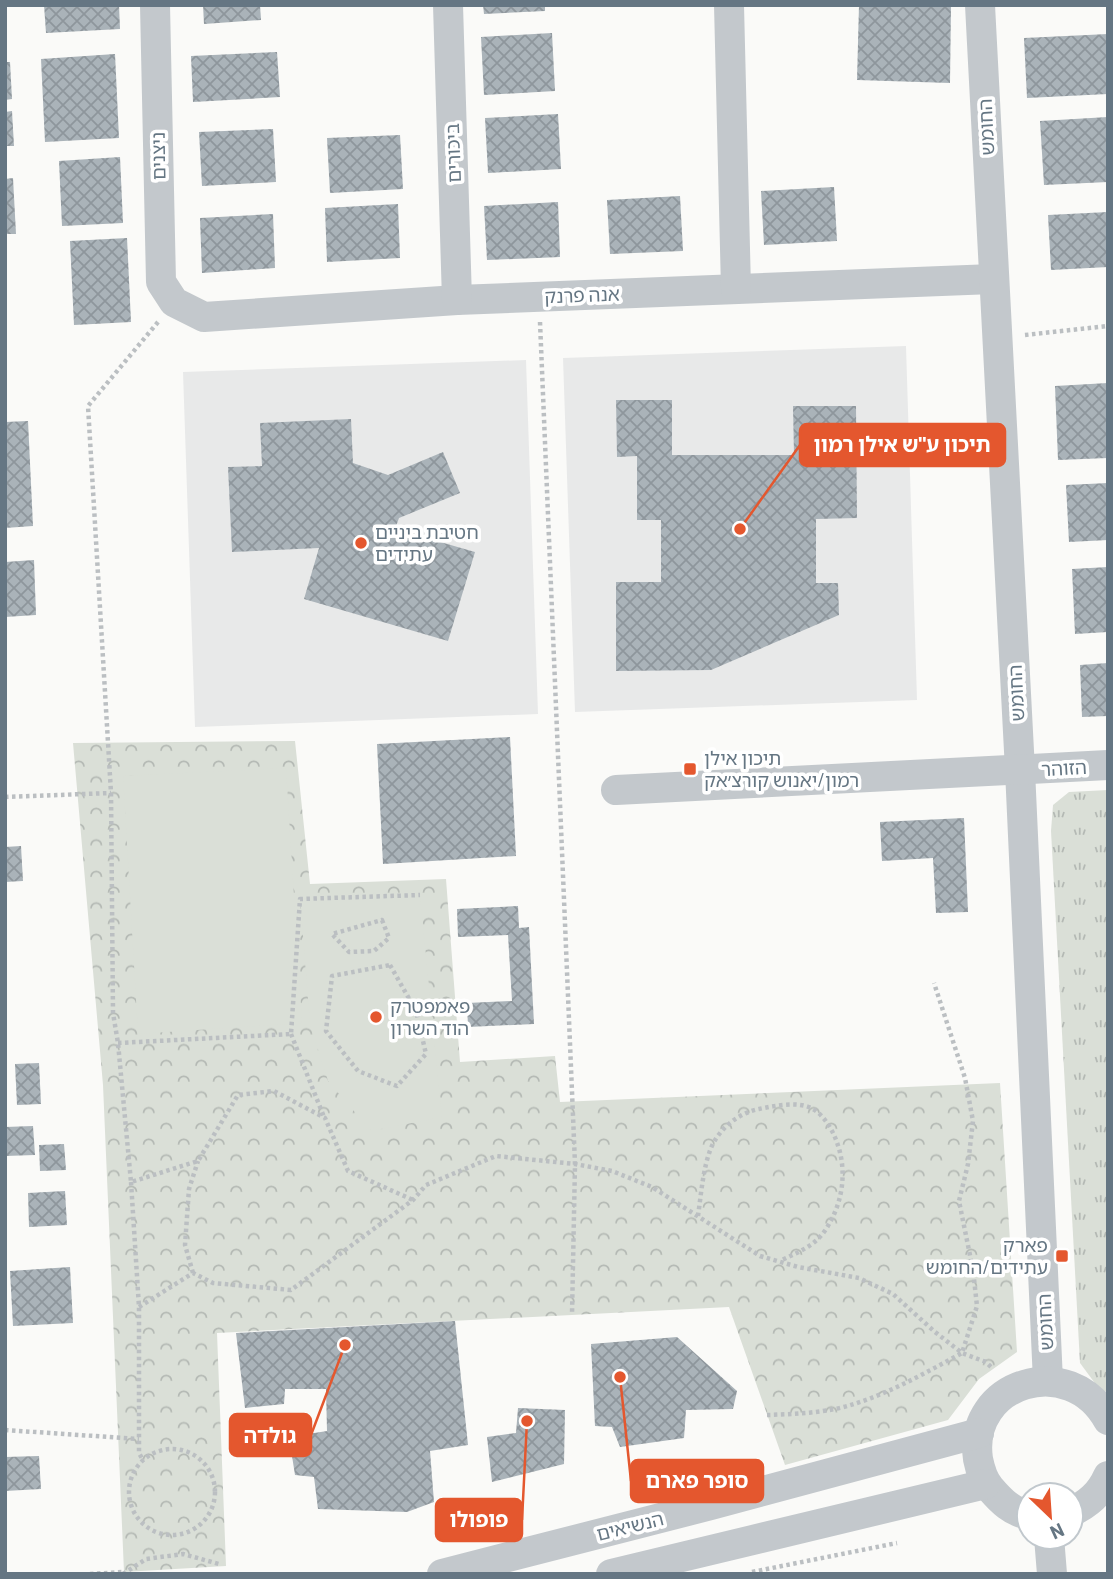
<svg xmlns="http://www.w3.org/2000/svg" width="1113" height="1579" font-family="Barlow,'Noto Sans Hebrew',sans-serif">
  <defs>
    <pattern id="grass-tufts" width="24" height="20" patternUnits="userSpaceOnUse" patternTransform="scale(1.75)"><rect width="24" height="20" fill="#dadfd7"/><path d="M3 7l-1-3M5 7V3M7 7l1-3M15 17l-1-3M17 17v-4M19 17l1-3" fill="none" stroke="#b4b9b4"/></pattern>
    <pattern id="park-crowns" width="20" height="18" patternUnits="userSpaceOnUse" patternTransform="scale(1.75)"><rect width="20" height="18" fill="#dadfd7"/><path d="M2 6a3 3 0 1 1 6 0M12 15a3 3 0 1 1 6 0" fill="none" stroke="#b4b9b4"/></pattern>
    <pattern id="building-cross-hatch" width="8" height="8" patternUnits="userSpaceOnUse" patternTransform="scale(1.75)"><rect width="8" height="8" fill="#aab3b9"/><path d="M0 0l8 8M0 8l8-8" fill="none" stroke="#8e969c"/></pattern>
  </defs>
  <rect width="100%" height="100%" fill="#fafaf8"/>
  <g fill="#e8e9e9">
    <path d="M906,346L917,700L575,712L563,358Z"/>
    <path d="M526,360L538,714L195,727L183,372Z"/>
  </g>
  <path fill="url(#grass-tufts)" d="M1108,790V1393L1097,1386L1080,1363L1051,831L1053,805L1069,792Z"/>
  <path fill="url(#park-crowns)" d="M295,741L310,884L446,879L460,1062L555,1056L560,1102L1000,1083L1017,1352L979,1379L948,1420L785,1465L729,1307L217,1333L226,1566L124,1572L103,1085L73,743Z"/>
  <g fill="#dadfd7">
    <path d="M286,768L302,1023L138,1034L123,776Z"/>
    <path d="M420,895L442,1117L371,1131L328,1081L310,1024L300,899Z"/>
  </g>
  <g fill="url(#building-cross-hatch)">
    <path d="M44,5H119L120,29L46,33Z"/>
    <path d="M203,5H260L261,20L204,24Z"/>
    <path d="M483,5H545V11L484,14Z"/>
    <path d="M859,5H951L950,83L857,80Z"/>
    <path d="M552,33L555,91L484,95L481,37Z"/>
    <path d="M1108,34V94L1027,98L1024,38Z"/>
    <path d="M277,52L280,97L193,102L191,56Z"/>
    <path d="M115,54L119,138L45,142L41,59Z"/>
    <path d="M5,62H10L12,99L5,100Z"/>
    <path d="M12,111L14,146H5V112Z"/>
    <path d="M558,114L561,169L488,173L485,118Z"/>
    <path d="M1108,117V182L1044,185L1040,121Z"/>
    <path d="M273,129L276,182L202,186L199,132Z"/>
    <path d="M400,135L403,189L330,193L327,138Z"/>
    <path d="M120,157L123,223L62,226L59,161Z"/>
    <path d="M13,178L16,234H5V179Z"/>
    <path d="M834,187L837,241L764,245L761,191Z"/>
    <path d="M680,196L683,251L610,254L607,200Z"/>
    <path d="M558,202L560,257L487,260L484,206Z"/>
    <path d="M398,204L400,258L327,262L325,208Z"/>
    <path d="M1108,212V267L1051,270L1048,215Z"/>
    <path d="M273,214L275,268L202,273L200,218Z"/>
    <path d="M127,238L131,322L74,325L70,241Z"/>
    <path d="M1108,383V458L1058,460L1055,386Z"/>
    <path d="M616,400H672V455H794L793,406H856L857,518L816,519V583H838L839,615L711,670L616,671V582H661V520H637V456L617,457Z"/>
    <path d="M351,419L353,463L388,475L443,452L460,493L399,518L395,529L475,552L448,641L304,599L319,548L232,552L228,467L262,466L260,423Z"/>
    <path d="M28,421L33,526L5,528V422Z"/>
    <path d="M1108,483V540L1069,542L1066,485Z"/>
    <path d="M34,560L36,615L5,617V562Z"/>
    <path d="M1108,567V632L1075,634L1072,569Z"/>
    <path d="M1108,663V716L1082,717L1080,665Z"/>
    <path d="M510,737L516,856L383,864L377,744Z"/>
    <path d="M964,818L968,912L936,913L933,858L882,861L880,822Z"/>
    <path d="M21,846L23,881L5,882V847Z"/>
    <path d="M518,906L519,928L529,927L534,1024L468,1027L467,1003L512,1001L508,935L458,937L457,909Z"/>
    <path d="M39,1063L41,1104L17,1105L15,1064Z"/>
    <path d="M33,1126L35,1155L5,1156V1127Z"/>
    <path d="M64,1144L66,1170L40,1171L39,1145Z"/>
    <path d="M65,1191L67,1225L29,1227L28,1193Z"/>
    <path d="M70,1267L73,1323L13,1326L10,1271Z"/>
    <path d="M455,1321L468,1445L430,1451L434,1502L407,1512L318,1509L314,1477L295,1475L289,1437L327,1431L326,1389H285L284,1404L245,1408L236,1333Z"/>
    <path d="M677,1337L737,1391L733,1409L686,1410L684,1438L620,1447L612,1427L595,1426L591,1344Z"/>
    <path d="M518,1408L565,1410L564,1464L492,1482L487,1437L516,1433Z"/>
    <path d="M39,1456L41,1489L5,1491V1457Z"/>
  </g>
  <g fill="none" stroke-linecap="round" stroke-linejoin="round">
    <g stroke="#bbbfc2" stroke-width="4.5" stroke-dasharray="3.5 3.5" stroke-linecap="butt">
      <path d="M158,322L88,406L111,793L113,1013L118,1043L131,1182L198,1161L238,1095L274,1091L325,1118L348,1171L413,1200"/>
      <path d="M540,322L575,1164L572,1315"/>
      <path d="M1025,335L1108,326"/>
      <path d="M5,797L111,793"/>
      <path d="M382,920L389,938L374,951L349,952L332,934Z"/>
      <path d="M390,965L416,1011L426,1054L397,1086L358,1071L326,1031L332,976Z"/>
      <path d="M291,1034L324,1117"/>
      <path d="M118,1043L291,1034L300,899L420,895"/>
      <path d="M131,1182L139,1307V1453L143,1460"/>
      <path d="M698,1216C701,1195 703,1168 711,1148C719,1129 738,1113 759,1109C773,1106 797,1101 811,1108C821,1113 827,1122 832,1131C849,1164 845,1202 824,1232C813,1247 796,1253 780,1261"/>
      <path d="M193,1273L185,1245L189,1189L198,1161"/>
      <path d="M139,1307L193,1273L213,1283L291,1290L413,1200L426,1185L496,1156L575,1164L612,1171L652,1187L760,1256L798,1267L859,1278L893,1294L935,1332L962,1353L986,1362L993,1369"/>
      <path d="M767,1415C795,1414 827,1413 854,1404C892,1392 927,1372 962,1353L977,1306L973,1270L959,1201L968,1164L973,1121L965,1078L934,983"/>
      <path d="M5,1430L139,1439"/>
      <circle cx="172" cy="1492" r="43"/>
      <path d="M752,1572L897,1543"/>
      <path d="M90,1574L123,1572"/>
      <path d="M123,1574L146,1559L183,1554L219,1564"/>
    </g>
    <g stroke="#c3c8cc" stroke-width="30">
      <path d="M155,5L161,282L174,302L204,317L457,300L993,279"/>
      <path d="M448,5L457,300"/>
      <path d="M729,5L736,289"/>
      <path d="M980,5L1020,770L1048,1381"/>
      <path d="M616,790L1108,765"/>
      <path d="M1071,1512C1088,1504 1100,1494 1108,1476"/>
      <path d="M1029,1515C1012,1512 1001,1501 990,1488C983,1480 980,1469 978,1459C967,1382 1070,1351 1108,1420"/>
      <path d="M1049,1537L1052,1574"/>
      <path d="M442,1574L711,1505L979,1433"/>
      <path d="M611,1574L986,1484"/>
    </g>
  </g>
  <g fill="#e4572e" stroke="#fff" stroke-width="2.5">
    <circle cx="361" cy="543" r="7"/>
    <rect x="683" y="762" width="14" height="14" rx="3.5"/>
    <circle cx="376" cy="1017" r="7"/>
    <rect x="1055" y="1249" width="14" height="14" rx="3.5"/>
  </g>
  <g text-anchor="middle" stroke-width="7" stroke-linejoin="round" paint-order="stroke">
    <g font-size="19" fill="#657683" stroke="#fff">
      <text transform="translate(986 127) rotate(-93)" y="7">החומש</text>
      <text transform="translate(453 153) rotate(-92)" y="7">ביכורים</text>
      <text transform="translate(158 156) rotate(-91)" y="7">ניצנים</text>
      <text transform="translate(582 295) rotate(-2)" y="7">אנה פרנק</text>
      <text transform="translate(1016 693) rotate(-93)" y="7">החומש</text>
      <text transform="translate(1064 768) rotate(-3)" y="7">הזוהר</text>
      <text transform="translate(1045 1322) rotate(-93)" y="7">החומש</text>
      <text transform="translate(630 1526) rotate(-14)" y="7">הנשיאים</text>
    </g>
    <g font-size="19" fill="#657683" stroke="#fff" text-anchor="start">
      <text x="375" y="539">חטיבת ביניים<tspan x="375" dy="22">עתידים</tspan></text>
      <text x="704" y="765">תיכון אילן<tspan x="704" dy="22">רמון/יאנוש קורצ׳אק</tspan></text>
      <text x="390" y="1013">פאמפטרק<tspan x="390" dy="22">הוד השרון</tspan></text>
      <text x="1048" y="1252" text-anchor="end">פארק<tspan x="1048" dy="22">עתידים/החומש</tspan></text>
    </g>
  </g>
  <path fill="none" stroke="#e4572e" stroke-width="2.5" d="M740 529L800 445M345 1345L311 1435M620 1377L631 1481M527 1421L522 1520"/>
  <g fill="#e4572e" stroke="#fff" stroke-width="2.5">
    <circle cx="740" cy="529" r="7"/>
    <circle cx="345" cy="1345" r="7"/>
    <circle cx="620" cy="1377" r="7"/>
    <circle cx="527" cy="1421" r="7"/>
  </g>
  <g fill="#e4572e" stroke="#e4572e" stroke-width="2.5">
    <rect x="800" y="424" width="205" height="42" rx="7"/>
    <rect x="230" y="1414" width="81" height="42" rx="7"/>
    <rect x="631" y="1460" width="132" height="42" rx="7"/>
    <rect x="436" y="1499" width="86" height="42" rx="7"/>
  </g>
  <g font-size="21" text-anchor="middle" font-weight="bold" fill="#fff">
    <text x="902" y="452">תיכון ע"ש אילן רמון</text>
    <text x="270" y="1443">גולדה</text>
    <text x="697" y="1488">סופר פארם</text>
    <text x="479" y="1527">פופולו</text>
  </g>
  <rect width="1113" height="1579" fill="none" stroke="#657683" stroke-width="14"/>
  <g transform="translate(1050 1516) rotate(155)"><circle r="33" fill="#ffffff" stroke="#c1c8cd" stroke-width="2"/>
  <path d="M0-5L12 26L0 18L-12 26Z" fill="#e4572e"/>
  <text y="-10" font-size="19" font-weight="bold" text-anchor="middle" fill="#657683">N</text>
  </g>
</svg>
